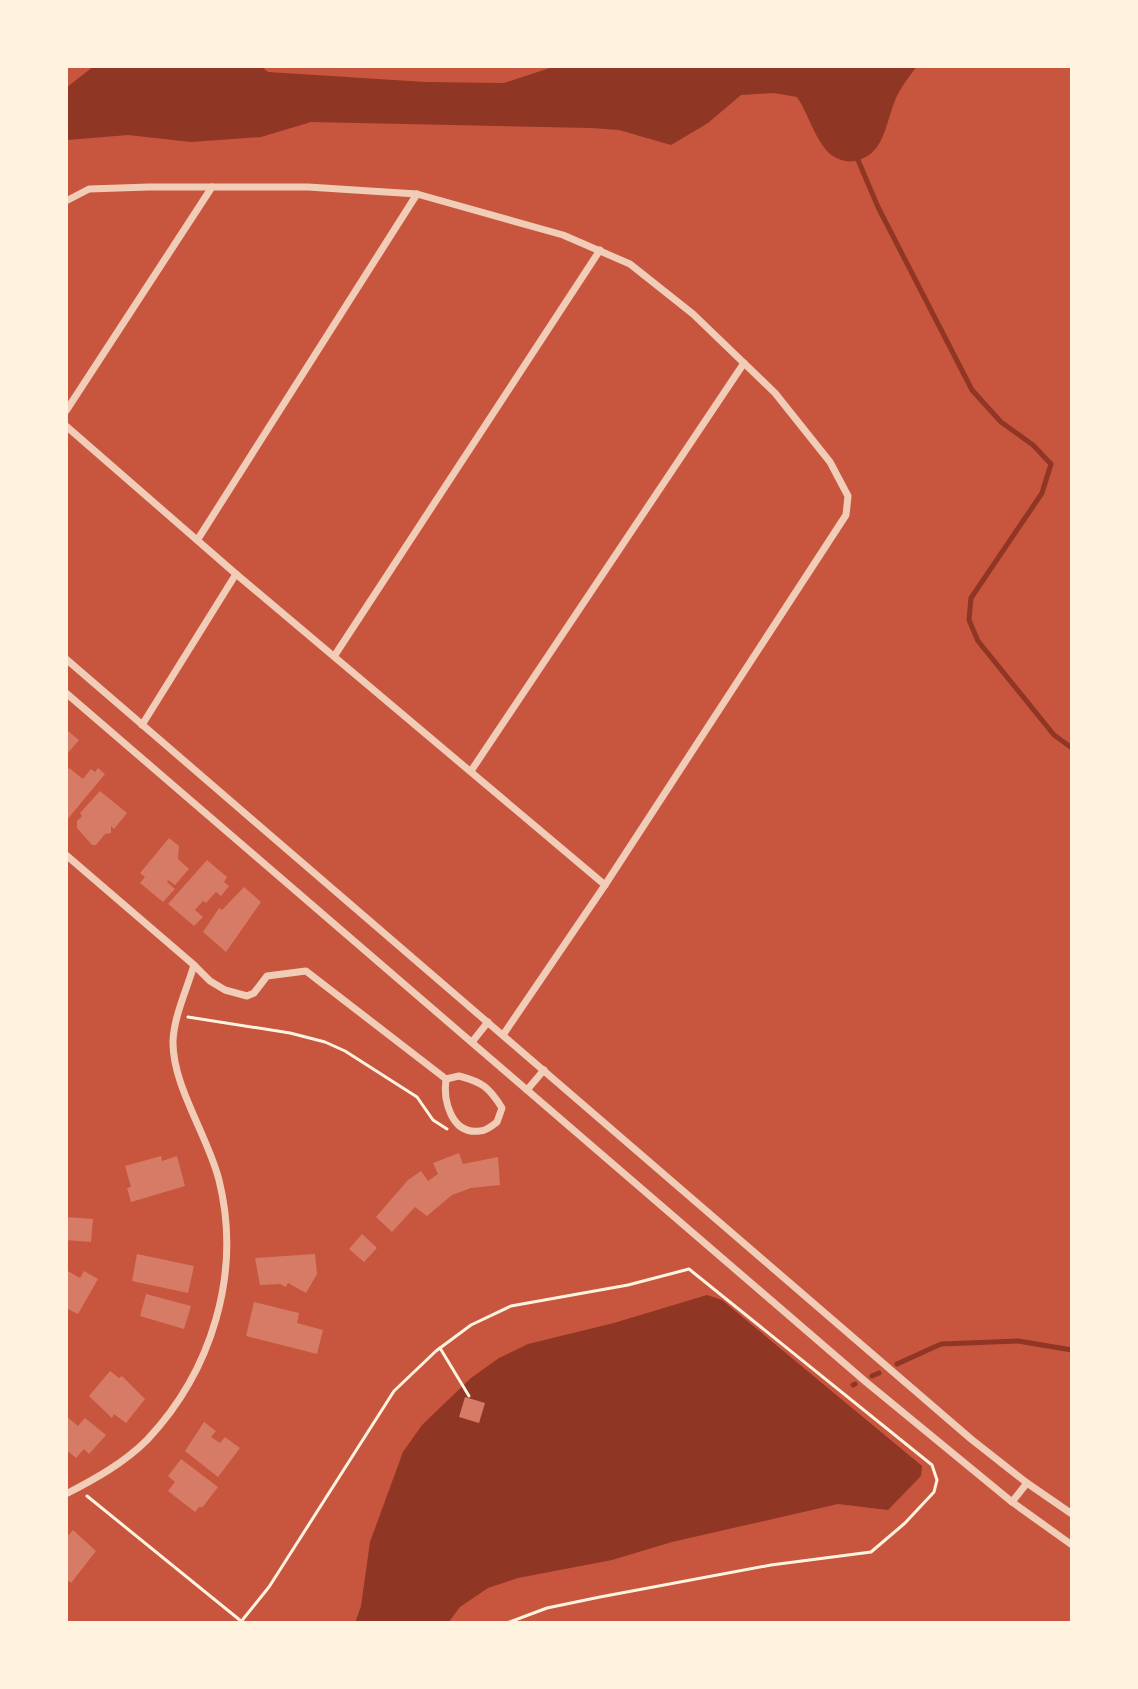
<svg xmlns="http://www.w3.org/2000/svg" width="1138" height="1689" font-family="Manrope,sans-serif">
  <rect width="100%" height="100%" fill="#c8553d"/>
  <g fill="#8f3625">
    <path d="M94,66H261L268,72L425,82L504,83L556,66H917C911,74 904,83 899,92C885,117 888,154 855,161C846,163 833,158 827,151C813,135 809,115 797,97L774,93L741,95L708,123L671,145L619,130L591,128L311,122L261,137L191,142L128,135L67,140L66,88Z"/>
    <path d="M707,1295L722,1300L922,1466L921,1476L888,1510L838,1504L672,1542L612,1560L518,1578L488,1588L460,1607L448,1623H355L361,1606L370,1542L403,1452L422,1425L471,1378L499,1358L528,1344L614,1323Z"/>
  </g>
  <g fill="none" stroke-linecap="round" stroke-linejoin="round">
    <g stroke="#8f3625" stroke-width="5">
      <path d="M858,160L878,207L972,390L1001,422L1033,445L1051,464L1042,493L971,598L969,620L978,641L1054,735L1072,748"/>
      <path d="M897,1364L941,1344L1018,1341L1072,1350"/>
      <path d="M872,1376L879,1373"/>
      <path d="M853,1385L855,1384"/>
    </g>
  </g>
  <g fill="#d67c66">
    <path d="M68,731L79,740L66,755V733Z"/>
    <path d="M69,768L83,779L91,769L95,772L98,768L105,774L66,821V772Z"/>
    <path d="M100,791L127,813L114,829L111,826V833L105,834L96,845H92L77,828V821L82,816L80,813Z"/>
    <path d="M169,838L179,846L178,859L189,869L175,885L168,880L167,882L175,889L163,902L140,883L145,877L140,873Z"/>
    <path d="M207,860L227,877L224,882L229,886L221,896L216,892L206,903L203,901L195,910L203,917L194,926L168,904Z"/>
    <path d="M244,887L261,902L226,952L203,932L219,908L222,910Z"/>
    <path d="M459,1153L463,1164L498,1157L500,1185L471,1188L452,1195L427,1216L415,1207L392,1232L376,1217L408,1180L421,1171L428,1181L438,1174L433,1163Z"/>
    <path d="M161,1156L162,1161L177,1156L185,1186L131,1202L127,1188L131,1187L125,1166Z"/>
    <path d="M66,1217L93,1219L91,1242L66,1240Z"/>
    <path d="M362,1234L377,1248L364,1262L349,1249Z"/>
    <path d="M137,1254L194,1266L188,1293L132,1281Z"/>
    <path d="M315,1254L317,1274L306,1293L288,1283L286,1287L280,1284L260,1285L255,1258Z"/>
    <path d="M66,1270L80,1278L84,1271L98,1279L78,1314L66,1308Z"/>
    <path d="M146,1294L191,1306L184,1329L140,1316Z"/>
    <path d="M254,1302L299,1313L297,1323L323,1330L317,1354L246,1336Z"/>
    <path d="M110,1371L119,1378L122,1376L145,1399L126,1423L114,1414L112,1418L89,1396Z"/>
    <path d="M465,1397L485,1403L479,1423L459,1417Z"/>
    <path d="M66,1416L78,1426L85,1418L106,1435L89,1454L84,1449L76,1458L66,1450Z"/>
    <path d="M204,1422L216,1431L211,1437L220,1443L225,1437L240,1448L218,1477L185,1451Z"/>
    <path d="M181,1459L218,1487L202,1508L200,1506L195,1512L168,1491L175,1482L168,1476Z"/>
    <path d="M73,1530L96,1551L71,1583L66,1579V1538Z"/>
  </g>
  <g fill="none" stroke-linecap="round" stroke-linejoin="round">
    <g stroke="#fff3e0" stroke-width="3">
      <path d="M188,1017L290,1033L325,1042L345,1051L417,1097L433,1120L447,1129"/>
      <path d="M440,1348L469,1396"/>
      <path d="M87,1496L241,1621"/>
      <path d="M240,1623L269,1587L394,1391L436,1351L471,1325L511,1306L628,1285L689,1269L932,1465L937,1480L934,1492L905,1523L871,1552L771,1565L600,1597L547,1608L507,1623"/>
    </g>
    <g stroke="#f1ccb7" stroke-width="7">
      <path d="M66,201L89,189L149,187H308L417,194L563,235L630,264L693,314L775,393L830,462L848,496L846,515L605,885L503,1035"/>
      <path d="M66,411L212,187"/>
      <path d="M66,426L236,574L605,885"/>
      <path d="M198,539L417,194"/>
      <path d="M335,655L600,250"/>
      <path d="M66,659L971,1439L1027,1483L1072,1514"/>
      <path d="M66,693L866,1382L1012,1502L1072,1545"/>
      <path d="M142,725L236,574"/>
      <path d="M471,771L744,363"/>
      <path d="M66,855L194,965L210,981L225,990L247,996L254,993L267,976L306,971L446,1079"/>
      <path d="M472,1042L488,1022"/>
      <path d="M459,1076C482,1082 489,1087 502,1108L497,1122C492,1126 486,1131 480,1131C451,1135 443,1100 446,1079Z"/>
      <path d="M527,1090L544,1070"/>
      <path d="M66,1494C95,1479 124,1463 147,1440C212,1371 242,1273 219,1180C208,1136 172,1085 173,1041C174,1016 187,989 194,965"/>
      <path d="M1012,1502L1027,1483"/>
    </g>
  </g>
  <rect width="1138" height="1689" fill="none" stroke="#fff3e0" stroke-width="136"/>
</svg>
